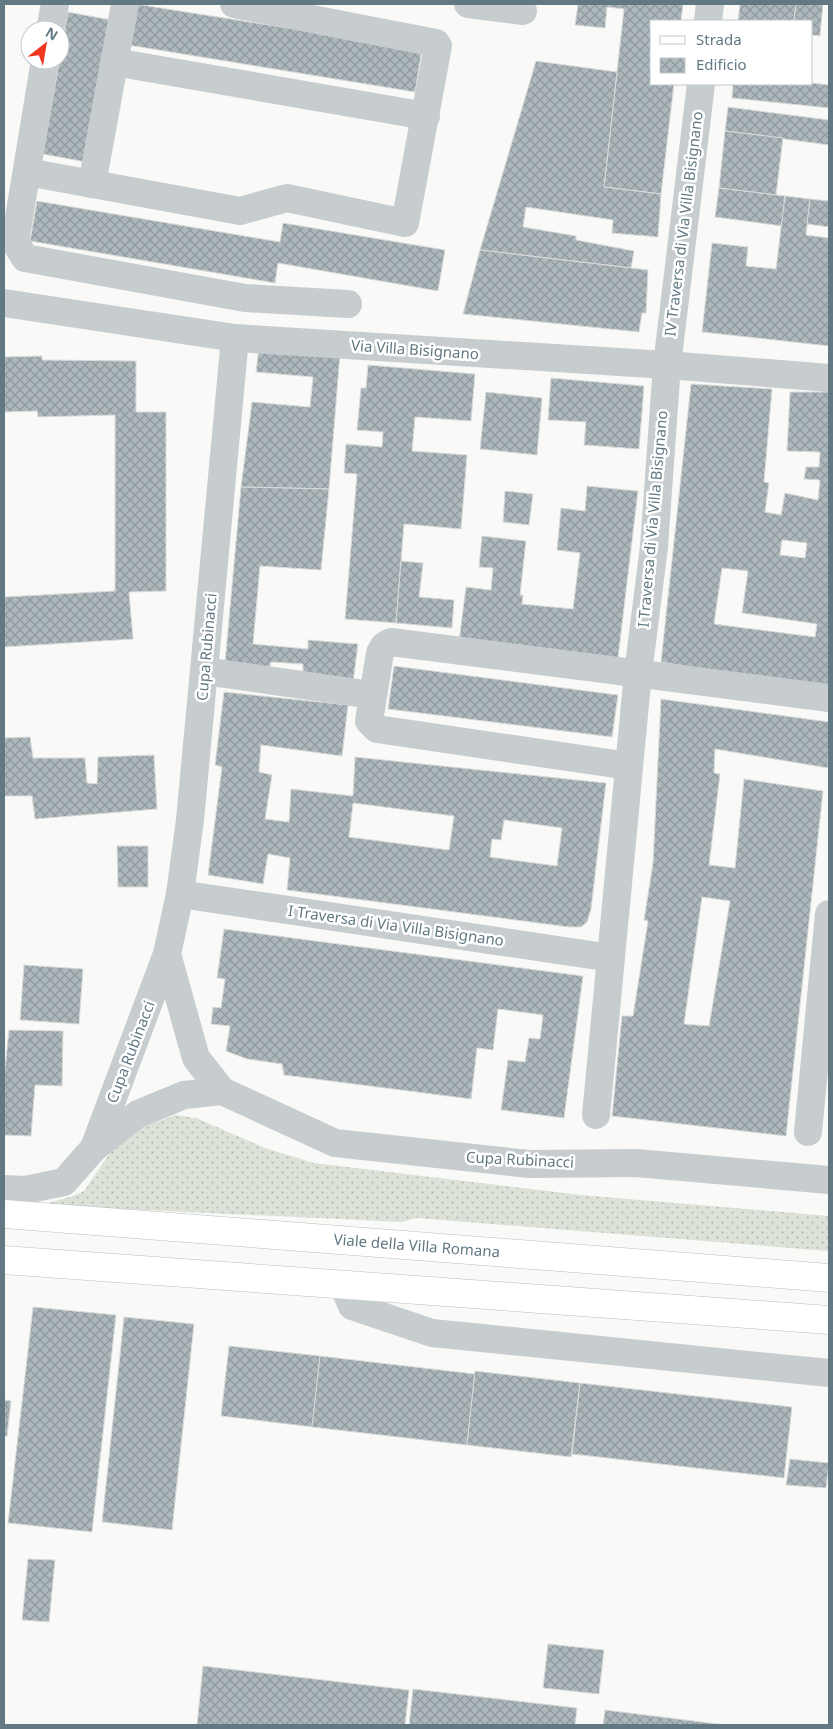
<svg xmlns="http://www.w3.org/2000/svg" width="833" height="1729" font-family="'Noto Sans',sans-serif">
  <defs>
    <pattern id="grass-dots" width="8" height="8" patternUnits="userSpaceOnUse" patternTransform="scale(1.25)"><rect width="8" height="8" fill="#dce2d7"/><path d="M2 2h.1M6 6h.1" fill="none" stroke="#b6bcb4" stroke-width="1.8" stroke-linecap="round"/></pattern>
    <pattern id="building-cross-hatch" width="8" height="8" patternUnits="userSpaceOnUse" patternTransform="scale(1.25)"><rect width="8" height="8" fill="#adb8bc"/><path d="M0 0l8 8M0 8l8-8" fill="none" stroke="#909a9e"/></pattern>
  </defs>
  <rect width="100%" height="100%" fill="#f9f9f7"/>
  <path fill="url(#grass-dots)" d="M175,1115L196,1118L265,1148L314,1163L581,1195L829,1216V1251L417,1218L401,1222L41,1205L73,1196L84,1191L112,1150L146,1126Z"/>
  <g fill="url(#building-cross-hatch)" stroke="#dbdbd9" fill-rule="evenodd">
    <path d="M135,4L422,49L415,92L128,45Z"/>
    <path d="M578,4H683L681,21H652V84H674L661,194L604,187L624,9L607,7L605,28L575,25Z"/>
    <path d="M740,4H796L794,21H738Z"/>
    <path d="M796,4H823L820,36L812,35V21H794Z"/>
    <path d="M68,12L111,20L86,162L43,154Z"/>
    <path d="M536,61L617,72L604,187L661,194L658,237L612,233L613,220L526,207L523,227L576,236V240L634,251L631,268L480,250Z"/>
    <path d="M812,83L829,85V108L732,98L733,84Z"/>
    <path d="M728,107L829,120V145L725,131Z"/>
    <path d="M725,131L783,138L776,195L719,188Z"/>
    <path d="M719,188L785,196L782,226L715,217Z"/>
    <path d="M785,196L810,199L806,235L829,238V346L702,332L712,243L748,247L746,266L776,269Z"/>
    <path d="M810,199L829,201V227L807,224Z"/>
    <path d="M37,201L280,242L283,223L445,250L438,291L278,263L275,283L30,241Z"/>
    <path d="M480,250L648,270L646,313H642L639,332L463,314Z"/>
    <path d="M259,347L340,354L329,489L241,487L252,402L310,407L313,377L256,372Z"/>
    <path d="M42,356V360L136,361V412H166V591L129,592L133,639L4,647V597L115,591V415L38,417L37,411L4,412V357Z"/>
    <path d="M368,365L475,374L471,421L415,417L412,451L467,455L461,529L404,524L396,623L345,619L357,474L344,473L346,444L382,447L383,432L357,430L361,388H366Z"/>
    <path d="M551,378L644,386L639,449L584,445L586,422L548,420Z"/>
    <path d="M691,384L772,389L764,482L769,483L765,512L781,515L785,493L818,500L820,480L804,479L806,467H819L820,452L787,451L790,392H829V690L661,662ZM782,540L807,543L805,558L780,555ZM722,568L748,571L742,613L817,624L815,637L714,624Z"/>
    <path d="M486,392L542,398L537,455L480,449Z"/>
    <path d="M587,486L638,491L618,658L459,641L466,587L491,590L493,568L479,567L482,536L526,541L520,595H523L522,604L573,609L580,553L557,550L561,508L585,511Z"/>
    <path d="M241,487L329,489L321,570L260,566L253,644L308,649V640L358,644L353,682L303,677V664L271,662L269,669L225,663Z"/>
    <path d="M505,491L533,494L529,525L503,522Z"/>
    <path d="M401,561L423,563L419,597L454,600L452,628L396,623Z"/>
    <path d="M394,666L618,695L612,737L388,709Z"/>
    <path d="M224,692L348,705L342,756L261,745L259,772L272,775L265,819L289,822L291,789L353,796L355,757L606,783L591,909L587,922L581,927H569L287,890L290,858L268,854L263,884L208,875L222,767L215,765ZM353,803L454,816L449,850L349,837ZM504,820L562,828L557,866L490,857L492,839L501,840Z"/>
    <path d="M661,699L829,722L828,768L715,749L714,773L720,774L709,865L735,868L744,779L823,791L786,1136L612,1116L622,1016H633L648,921L644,920L653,863ZM702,897L730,901L709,1026L684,1024Z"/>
    <path d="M30,737L33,758H85L87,783L97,784L98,757L154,755L157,809L35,819L32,796H4V738Z"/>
    <path d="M117,846H148V887H118Z"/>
    <path d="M224,929L583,976L564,1118L501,1110L508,1060L525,1062L529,1038L540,1039L543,1015L498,1009L493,1050L477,1048L471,1099L284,1075L282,1064L247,1059L226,1051L230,1026L211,1024L213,1007L221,1008L225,979L217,978Z"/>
    <path d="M24,965L83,969L79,1024L20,1020Z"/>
    <path d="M9,1030L63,1031L62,1086L35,1085L31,1136L4,1135V1078Z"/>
    <path d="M33,1307L116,1315L92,1532L8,1523Z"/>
    <path d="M124,1317L194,1324L172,1530L102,1522Z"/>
    <path d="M229,1346L320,1356L313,1427L221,1416Z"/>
    <path d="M320,1356L475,1374L467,1445L312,1427Z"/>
    <path d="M475,1371L580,1383L571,1457L467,1445Z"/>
    <path d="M580,1383L792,1407L784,1478L572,1454Z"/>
    <path d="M4,1400L11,1401L7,1436H4Z"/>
    <path d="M790,1459L829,1463L826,1488L786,1485Z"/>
    <path d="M28,1559L55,1560L49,1622L22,1620Z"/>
    <path d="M548,1644L604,1650L599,1694L543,1688Z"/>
    <path d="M203,1666L409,1690L405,1725H197Z"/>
    <path d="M413,1689L577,1708L575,1725H409Z"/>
    <path d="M605,1710L726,1725H603Z"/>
  </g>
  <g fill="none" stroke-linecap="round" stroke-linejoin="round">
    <defs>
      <g id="major">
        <path id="s1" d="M4,1214L829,1278"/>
        <path d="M4,1260L829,1320"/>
      </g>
    </defs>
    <use href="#major" stroke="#babfc2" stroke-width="29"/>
    <g stroke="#c7cccf" stroke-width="28">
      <path d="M468,4L523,11"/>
      <path d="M708,21L710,4"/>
      <path d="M50,30L55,4"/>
      <path d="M45,60L15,242L25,258L245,298L348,304"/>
      <path d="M114,62L426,116"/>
      <path d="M27,172L240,211L287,198L405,223L438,46L436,43L234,4"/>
      <path d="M92,184L125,4"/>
      <path d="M4,303L235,338L667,365L829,378"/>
      <path d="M204,671L372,695"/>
      <path d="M629,766L377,729L369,721L380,653L384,646L391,642L829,698"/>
      <path d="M180,894L611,958"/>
      <path d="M167,954L196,1058L222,1091"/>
      <path d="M596,1115L638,673L654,547L667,365L701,84"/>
      <path d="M808,1132L829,914"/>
      <path d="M94,1148L167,954L180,894L190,820L235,338"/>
      <path d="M4,1189L25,1190L64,1182L94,1148L138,1114L184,1095L222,1091L335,1143L529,1164L636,1163L829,1180"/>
      <path d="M343,1285L352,1306L432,1333L829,1373"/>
    </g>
    <use href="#major" stroke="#fff" stroke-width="28"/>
  </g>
  <g text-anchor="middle" stroke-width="5" stroke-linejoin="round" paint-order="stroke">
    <g font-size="15" fill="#627984" stroke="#fff">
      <text transform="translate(684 224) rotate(-83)" y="5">IV Traversa di Via Villa Bisignano</text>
      <text transform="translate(415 350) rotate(4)" y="5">Via Villa Bisignano</text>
      <text transform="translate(653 519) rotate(-85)" y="5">I Traversa di Via Villa Bisignano</text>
      <text transform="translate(207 647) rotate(-85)" y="5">Cupa Rubinacci</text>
      <text transform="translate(396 926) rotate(8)" y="5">I Traversa di Via Villa Bisignano</text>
      <text transform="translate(131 1052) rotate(-69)" y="5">Cupa Rubinacci</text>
      <text transform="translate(520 1160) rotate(3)" y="5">Cupa Rubinacci</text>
      <text dy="5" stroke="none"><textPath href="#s1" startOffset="414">Viale della Villa Romana</textPath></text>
    </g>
  </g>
  <rect width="833" height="1729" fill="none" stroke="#627984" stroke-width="10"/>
  <rect x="650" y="20" width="162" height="65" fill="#ffffff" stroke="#c0c9ce"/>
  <rect x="660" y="36" width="25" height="8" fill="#ffffff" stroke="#c0c9ce"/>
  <text x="696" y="45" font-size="15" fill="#627984">Strada</text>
  <rect x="660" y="58" width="25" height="15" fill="url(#building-cross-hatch)" stroke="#c0c9ce"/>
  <text x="696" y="70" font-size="15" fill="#627984">Edificio</text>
  <g transform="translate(45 45) rotate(31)"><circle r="24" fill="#ffffff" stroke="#c0c9ce"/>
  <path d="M0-4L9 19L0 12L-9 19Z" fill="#f03720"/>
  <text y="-8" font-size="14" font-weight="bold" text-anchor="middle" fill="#627984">N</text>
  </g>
</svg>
